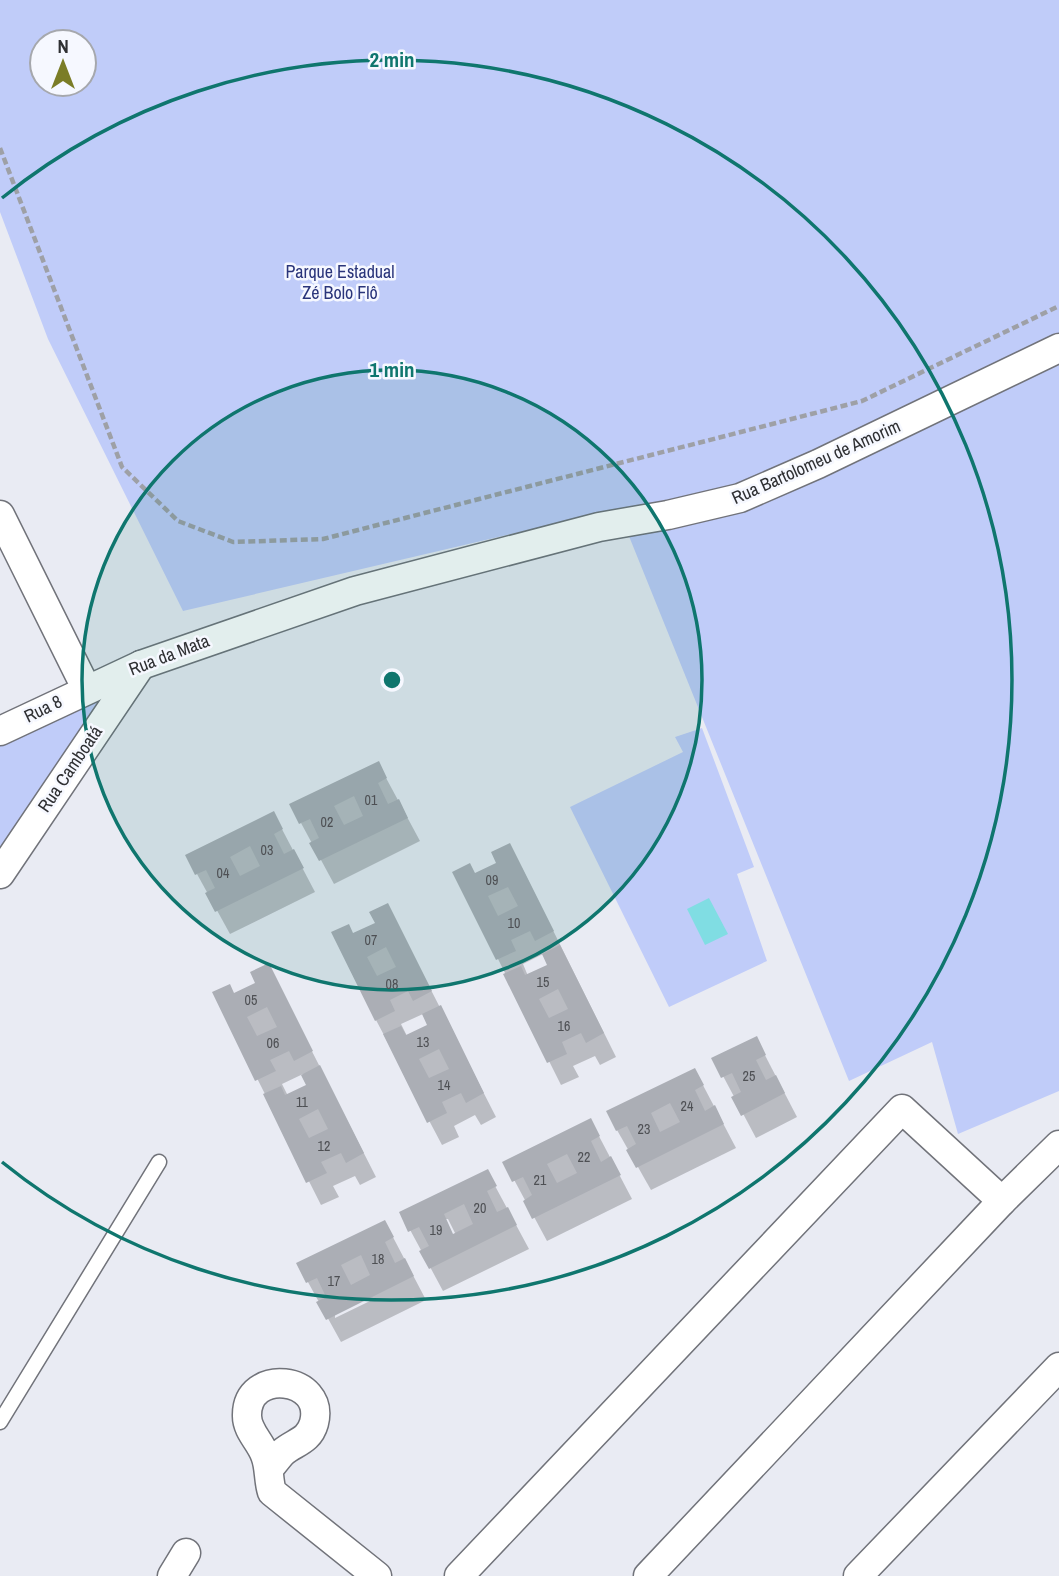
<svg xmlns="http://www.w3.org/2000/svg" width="1059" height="1576" font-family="'Archivo Narrow',sans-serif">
  <rect width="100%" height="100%" fill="#e9ebf3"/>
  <g fill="#c0ccf9" fill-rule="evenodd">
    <path d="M0,0H1059V1091L958,1134L932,1042L849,1081L618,509L183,611L48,339L0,212ZM42,42H84V84H42Z"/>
    <path d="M104,692L0,854V744Z"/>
    <path d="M702,728L754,867L737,874L767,961L669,1007L570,807L683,752L675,737Z"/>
  </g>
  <path fill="#80dde3" d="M709,898L728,934L705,945L687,909Z"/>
  <g fill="#0003" fill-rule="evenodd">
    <path d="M378,763L420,841L334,884L301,823Z"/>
    <path d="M274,814L315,892L230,934L197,874Z"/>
    <path d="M522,868L616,1057L600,1065L595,1056L573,1066L579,1077L561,1085L455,873L475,875ZM543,954L549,966L528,976L523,964Z"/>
    <path d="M388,906L496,1117L481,1125L475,1115L454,1126L459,1137L442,1145L376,1020L353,935L377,924ZM423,1014L429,1026L407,1036L401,1024Z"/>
    <path d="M268,965L376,1177L360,1185L355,1176L333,1186L339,1197L321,1205L214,993L234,995L257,984ZM303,1074L309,1086L288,1096L282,1084Z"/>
    <path d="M756,1038L797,1117L756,1138L714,1059Z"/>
    <path d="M695,1070L736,1148L651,1190L617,1130Z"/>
    <path d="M591,1121L632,1199L547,1241L505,1163Z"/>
    <path d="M487,1171L529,1249L443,1291L401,1213ZM444,1219H448L459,1241L455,1242Z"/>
    <path d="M385,1222L426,1300L341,1342L298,1264ZM368,1297L370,1301L335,1318V1314Z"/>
  </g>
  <g fill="#abaeb5" fill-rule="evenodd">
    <path d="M379,761L387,778L378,783L388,804L399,799L408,818L319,861L309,843L319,838L310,819L299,824L289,804ZM354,796L363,816L344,825L334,806Z"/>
    <path d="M274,811L283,829L274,834L284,854L294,849L304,868L215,912L205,893L215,888L206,870L195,875L185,855ZM250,846L260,866L240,876L230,857Z"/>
    <path d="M510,843L554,931L535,941L530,931L511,940L516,951L496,960L452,872L470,863L475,873L496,863L491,852ZM508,887L518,906L498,916L488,896Z"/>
    <path d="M388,903L432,991L413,1001L408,991L390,1000L395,1011L375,1021L331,932L349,924L353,933L375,923L369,912ZM386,947L396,967L377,976L367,957Z"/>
    <path d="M560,945L604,1033L586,1043L581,1033L562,1042L567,1054L547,1063L503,974L521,966L525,975L547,965L542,954ZM558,989L568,1009L549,1018L539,999Z"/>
    <path d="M269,963L313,1051L294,1061L289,1051L270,1060L276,1071L255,1081L212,992L230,984L234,993L255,983L250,972ZM267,1007L277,1027L257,1036L247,1017Z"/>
    <path d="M441,1005L484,1093L466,1103L461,1093L442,1102L447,1113L427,1123L383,1034L401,1026L406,1035L427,1025L422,1014ZM439,1049L449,1069L429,1078L419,1059Z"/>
    <path d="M757,1036L766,1055L756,1060L766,1080L776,1075L785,1093L741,1116L731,1097L741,1092L732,1073L721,1078L711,1058Z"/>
    <path d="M320,1065L364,1153L346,1163L341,1153L321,1162L327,1173L306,1183L263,1094L281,1086L285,1095L306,1085L301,1075ZM318,1109L328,1129L309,1138L299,1119Z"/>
    <path d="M695,1068L704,1085L695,1090L705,1111L715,1105L724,1124L636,1168L626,1150L636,1144L627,1126L616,1131L606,1111ZM670,1103L680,1122L660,1132L651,1113Z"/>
    <path d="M591,1118L600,1136L591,1141L601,1162L611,1156L621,1175L532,1219L523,1201L532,1195L523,1177L512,1182L502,1162ZM567,1154L577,1173L557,1183L547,1164Z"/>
    <path d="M488,1169L497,1186L487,1191L497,1212L508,1207L517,1225L429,1269L419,1251L429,1246L419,1227L408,1232L399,1212ZM464,1204L473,1224L453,1234L444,1214Z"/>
    <path d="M385,1220L394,1237L385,1242L395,1263L405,1258L414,1276L326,1320L316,1302L326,1297L317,1278L306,1283L296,1263ZM361,1255L370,1275L351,1285L341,1265Z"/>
  </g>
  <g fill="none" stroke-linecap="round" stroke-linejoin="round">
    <defs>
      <path id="service" d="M0,1422L159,1162"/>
      <g id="minor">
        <path d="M0,515L86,688"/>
        <path d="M0,731L141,665L355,591L599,527L668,515L740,498L818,464L1059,348"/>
        <path d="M0,874L141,665"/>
        <path d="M269,1469C273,1464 278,1457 283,1452C295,1442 309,1441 314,1423C326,1376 246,1367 247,1416C247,1431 260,1441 265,1455C270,1467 268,1480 272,1492L377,1576"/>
        <path d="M172,1576L186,1553"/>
        <path d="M459,1576L902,1109L1002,1201"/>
        <path d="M648,1576L1002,1201L1059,1145"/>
        <path d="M858,1576L1059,1367"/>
      </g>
    </defs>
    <use href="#service" stroke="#71737a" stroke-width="17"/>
    <use href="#minor" stroke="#71737a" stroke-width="31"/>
    <path stroke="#9ea0a6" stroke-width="4.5" stroke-dasharray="7 3.5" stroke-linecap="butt" d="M0,148L122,467L178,521L233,542L323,539L862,401L1059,306"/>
    <use href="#service" stroke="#fff" stroke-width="14"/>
    <use href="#minor" stroke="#fff" stroke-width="28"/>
  </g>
  <circle cx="392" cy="680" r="310" fill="#0f766e" fill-opacity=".12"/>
  <g fill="none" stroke="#0f766e" stroke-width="3.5">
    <circle cx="392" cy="680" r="310"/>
    <path d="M2 198A620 620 0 1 1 2 1162"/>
  </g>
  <g text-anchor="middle" stroke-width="5" stroke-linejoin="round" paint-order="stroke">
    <g font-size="14" fill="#4e5054">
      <text x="371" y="805">01</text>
      <text x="327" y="827">02</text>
      <text x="267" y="855">03</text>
      <text x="223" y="878">04</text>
      <text x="492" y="885">09</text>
      <text x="514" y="928">10</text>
      <text x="371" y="945">07</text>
      <text x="543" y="987">15</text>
      <text x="392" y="989">08</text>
      <text x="251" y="1005">05</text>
      <text x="564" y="1031">16</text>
      <text x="423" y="1047">13</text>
      <text x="273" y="1048">06</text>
      <text x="749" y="1081">25</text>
      <text x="444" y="1090">14</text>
      <text x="302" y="1107">11</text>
      <text x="687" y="1111">24</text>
      <text x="644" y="1134">23</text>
      <text x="324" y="1151">12</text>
      <text x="584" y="1162">22</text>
      <text x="540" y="1185">21</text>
      <text x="480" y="1213">20</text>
      <text x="436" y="1235">19</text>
      <text x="378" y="1264">18</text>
      <text x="334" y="1286">17</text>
    </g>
    <g font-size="18" fill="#2a357b" stroke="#f6f8ff">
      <text x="340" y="278">Parque Estadual<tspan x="340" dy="21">Zé Bolo Flô</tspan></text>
    </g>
    <g font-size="18" fill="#2f3033" stroke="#f6f8ff">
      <text transform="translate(816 462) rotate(-24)" y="6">Rua Bartolomeu de Amorim</text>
      <text transform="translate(169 655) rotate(-21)" y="6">Rua da Mata</text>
      <text transform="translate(43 709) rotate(-26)" y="6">Rua 8</text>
      <text transform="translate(70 769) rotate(-56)" y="6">Rua Camboatá</text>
    </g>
  </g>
  <circle cx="392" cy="680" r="10" fill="#0f766e" stroke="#f6f8ff" stroke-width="3.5"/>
  <g font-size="21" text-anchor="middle" font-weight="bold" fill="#0f766e" stroke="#f6f8ff" stroke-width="5" stroke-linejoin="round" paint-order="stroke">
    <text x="392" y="67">2 min</text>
    <text x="392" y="377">1 min</text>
  </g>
  <g transform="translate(63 63)"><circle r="33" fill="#f6f8ff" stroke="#a6a8ad" stroke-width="2"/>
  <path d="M0-5L12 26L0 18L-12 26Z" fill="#7b7d27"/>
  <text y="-10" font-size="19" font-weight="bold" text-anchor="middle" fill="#2f3033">N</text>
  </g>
</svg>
